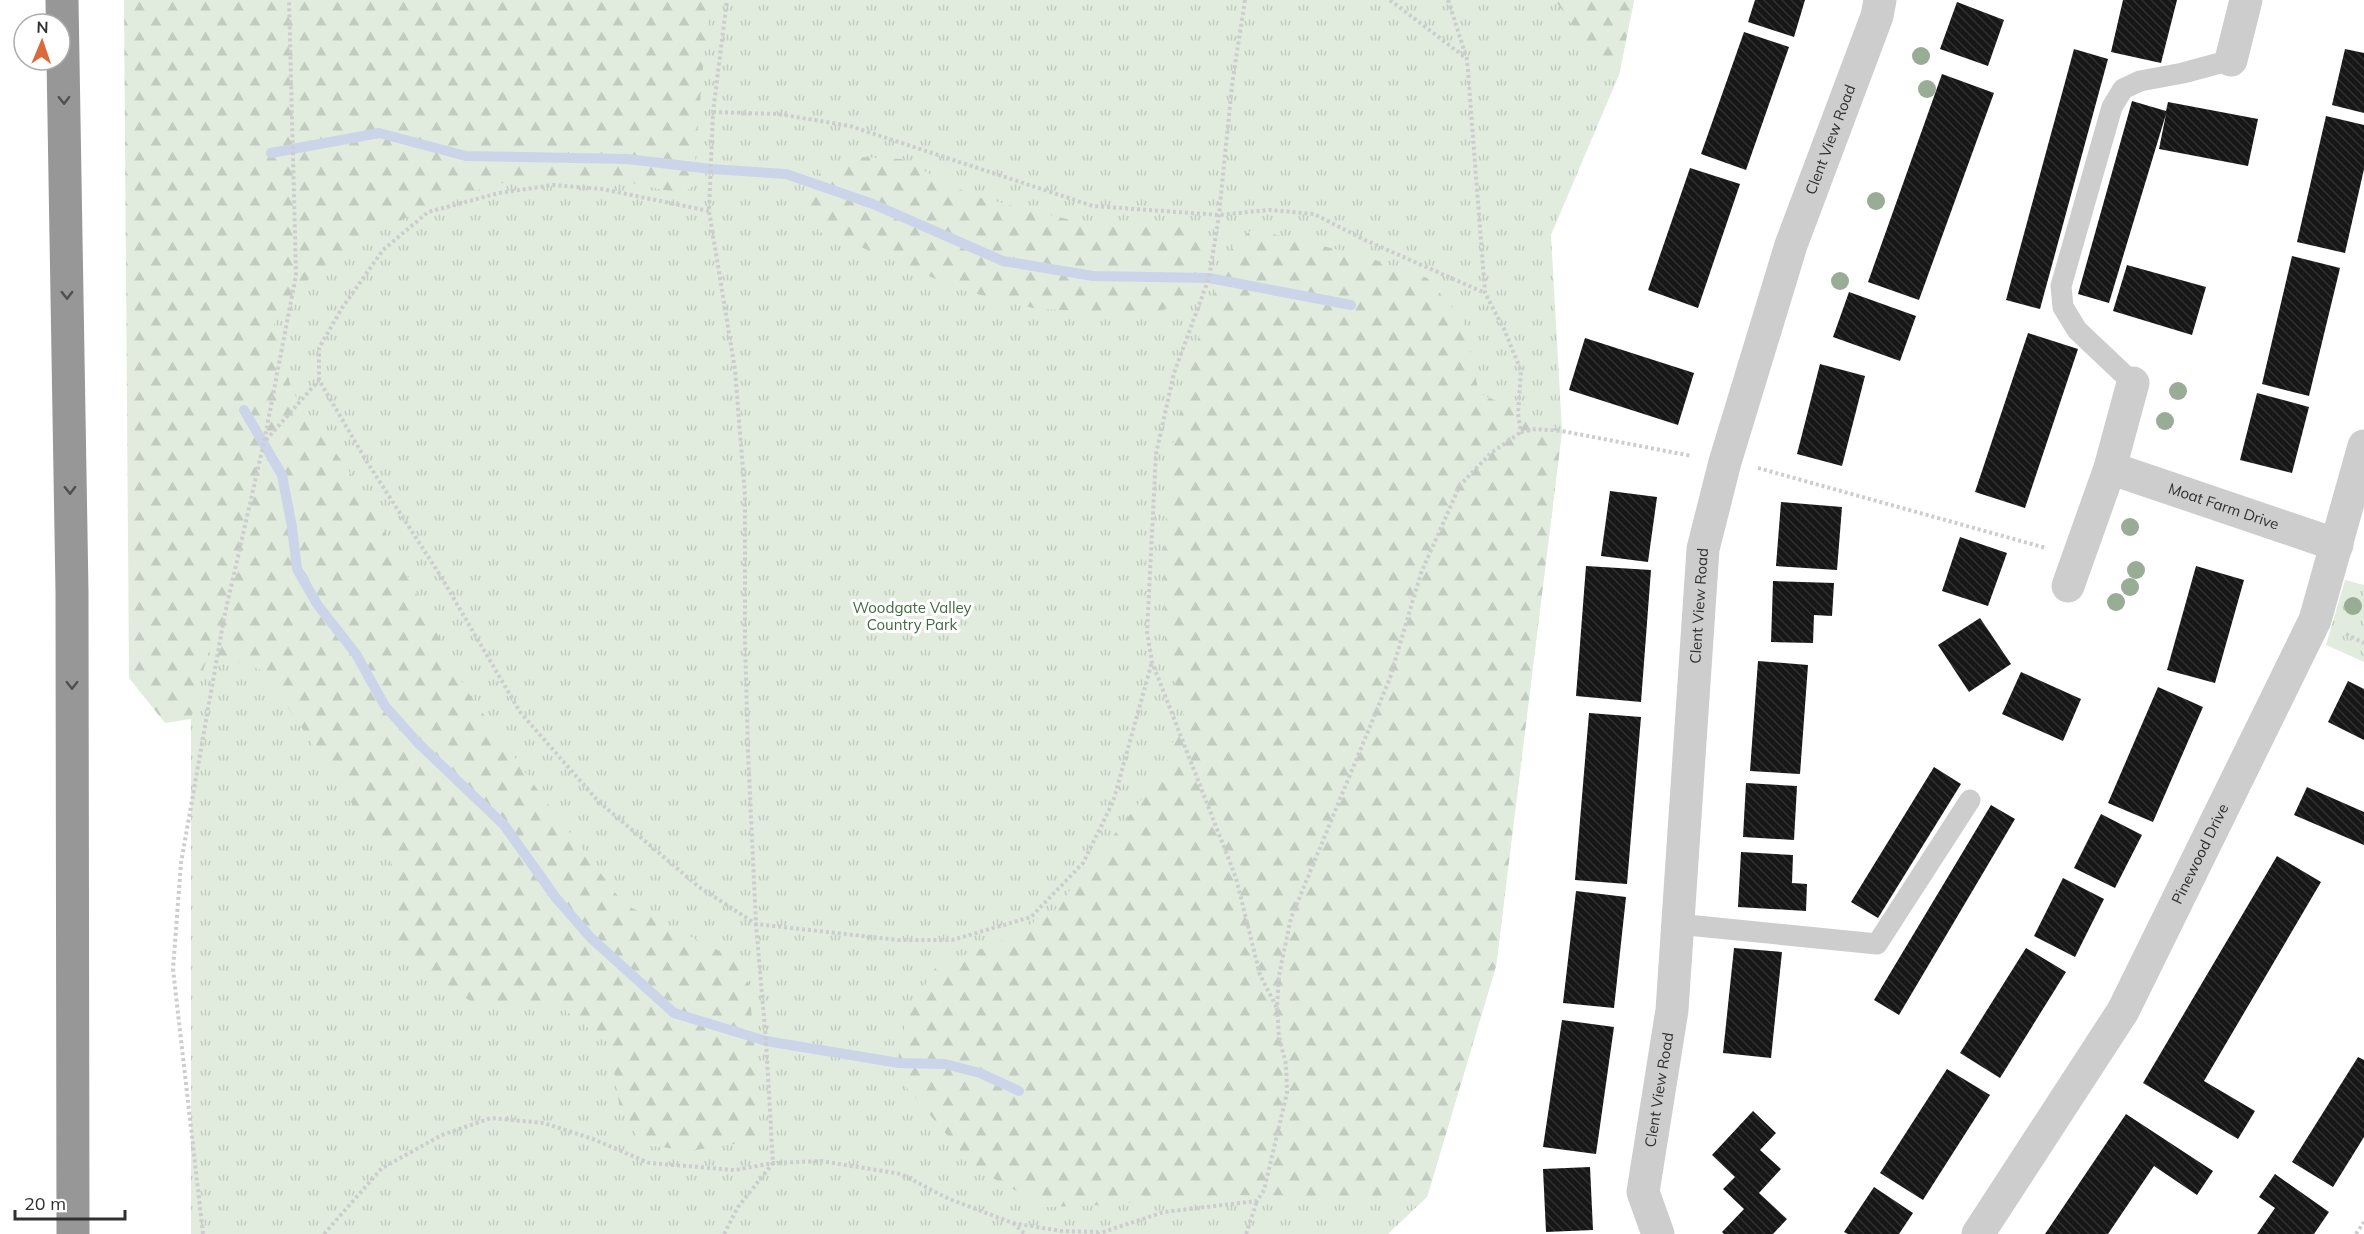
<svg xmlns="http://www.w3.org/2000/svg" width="2364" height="1234" font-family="Mulish,sans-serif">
  <defs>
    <pattern id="grass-tufts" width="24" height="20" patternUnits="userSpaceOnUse" patternTransform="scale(1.5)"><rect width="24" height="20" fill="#e1ecdf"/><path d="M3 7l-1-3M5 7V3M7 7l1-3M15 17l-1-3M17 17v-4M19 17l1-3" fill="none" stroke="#c1cbc0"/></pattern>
    <pattern id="forest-firs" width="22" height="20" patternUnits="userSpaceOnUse" patternTransform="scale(1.5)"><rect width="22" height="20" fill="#e1ecdf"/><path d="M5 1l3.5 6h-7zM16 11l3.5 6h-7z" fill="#c1cbc0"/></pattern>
    <pattern id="building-back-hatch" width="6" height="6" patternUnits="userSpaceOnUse" patternTransform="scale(1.5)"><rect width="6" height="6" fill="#171717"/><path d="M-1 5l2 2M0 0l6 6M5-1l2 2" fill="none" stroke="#303030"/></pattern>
  </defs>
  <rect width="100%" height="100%" fill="#fff"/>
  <g fill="url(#grass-tufts)">
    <path d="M191,0H1634L1619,75L1551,235L1562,431L1496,966L1427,1197L1388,1234H191Z"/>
    <path d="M2345,580L2364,585V662L2326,645Z"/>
  </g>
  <g fill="url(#forest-firs)">
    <path d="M124,0H712L704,56L693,186L682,194L601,176L525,177L444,199L359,241L312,275L274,324L292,391L365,494L465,688L545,800L624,904L736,959L749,984L758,1088L760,1140L689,1151L641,1144L619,1104L610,1044L561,1007L477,1005L398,957L390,857L359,814L264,671L208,652L191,719L165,723L129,678Z"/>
    <path d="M1555,0H1634L1619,75L1596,61Z"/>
    <path d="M858,157L901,159L973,196L1079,222L1198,223L1205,232L1192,296L1186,304L1158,311L1116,312L1037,309L957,289L890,258L820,232L808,197L823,166Z"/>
    <path d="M1252,229L1364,256L1427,278L1463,320L1479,393L1562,431L1496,966L1427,1197L1219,1195L1106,1205L1046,1207L976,1169L895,1074L906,1019L937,965L995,944L1054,911L1162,774L1184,712L1165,652L1164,554L1169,461L1193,355L1229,252Z"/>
  </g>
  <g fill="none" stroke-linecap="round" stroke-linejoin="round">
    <g stroke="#ccd4ea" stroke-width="10">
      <path d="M271,153L379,133L466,156L627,159L711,169L786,174L873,204L1003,261L1093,276L1209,278L1351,305"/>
      <path d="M244,410L282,475L292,527L297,569L317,604L356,654L385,706L418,743L504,825L556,898L591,938L674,1013L766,1041L899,1063L945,1064L980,1073L1019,1091"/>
    </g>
  </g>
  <g fill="url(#building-back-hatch)">
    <path d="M1755,0H1805L1794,37L1748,22Z"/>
    <path d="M2123,0H2177L2161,63L2111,52Z"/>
    <path d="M1957,2L2004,20L1988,66L1940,49Z"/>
    <path d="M1744,32L1789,47L1746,170L1701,154Z"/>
    <path d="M2074,49L2108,59L2040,309L2006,300Z"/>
    <path d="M2345,49L2364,53V113L2332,105Z"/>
    <path d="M1942,74L1994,93L1919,300L1868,282Z"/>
    <path d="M2132,101L2166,111L2168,102L2258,119L2248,166L2159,149L2166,114L2109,303L2078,294Z"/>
    <path d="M2326,116L2364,125V169L2345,253L2297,242Z"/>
    <path d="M1690,168L1740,184L1698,308L1648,290Z"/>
    <path d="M2292,256L2340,268L2309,396L2262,384Z"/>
    <path d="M2127,265L2206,287L2192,335L2113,311Z"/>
    <path d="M1849,292L1916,316L1900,361L1833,337Z"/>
    <path d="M2028,333L2078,349L2025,508L1975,492Z"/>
    <path d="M1585,338L1694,373L1678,425L1569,390Z"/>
    <path d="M1820,364L1865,376L1842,466L1797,454Z"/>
    <path d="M2257,393L2309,407L2292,473L2240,460Z"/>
    <path d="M1610,491L1657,497L1648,562L1601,556Z"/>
    <path d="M1781,502L1842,507L1837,570L1776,566Z"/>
    <path d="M1960,537L2007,553L1988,606L1942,591Z"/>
    <path d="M1586,566L1651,570L1641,702L1576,696Z"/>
    <path d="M2196,566L2244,580L2215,683L2167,670Z"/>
    <path d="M1773,581L1834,583L1832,616L1814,615L1813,643L1771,642Z"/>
    <path d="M1980,618L2011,664L1969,692L1938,645Z"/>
    <path d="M1758,661L1808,665L1800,774L1750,771Z"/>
    <path d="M2021,672L2081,699L2063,741L2002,714Z"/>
    <path d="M2348,681L2364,689V740L2328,722Z"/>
    <path d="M2158,687L2203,707L2153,822L2108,803Z"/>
    <path d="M1589,713L1641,717L1627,884L1575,880Z"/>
    <path d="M1934,767L1961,784L1878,918L1851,902Z"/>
    <path d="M1746,783L1797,786L1794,840L1743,837Z"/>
    <path d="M2307,787L2364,812V845L2294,815Z"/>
    <path d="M1991,805L2015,819L1899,1015L1874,1000Z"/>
    <path d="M2101,814L2142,835L2115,888L2074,868Z"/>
    <path d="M1741,852L1793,855L1792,883L1807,884L1806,911L1738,907Z"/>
    <path d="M2277,856L2321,882L2204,1081L2255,1111L2238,1139L2143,1083Z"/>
    <path d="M2063,878L2104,899L2075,957L2034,936Z"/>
    <path d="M1576,891L1626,897L1614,1008L1563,1003Z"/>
    <path d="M1734,948L1782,952L1771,1058L1723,1053Z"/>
    <path d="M2026,948L2066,972L2000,1078L1960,1053Z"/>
    <path d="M1562,1020L1614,1027L1596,1154L1543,1147Z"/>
    <path d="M2358,1057L2364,1060V1137L2333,1187L2292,1162Z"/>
    <path d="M1947,1069L1990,1095L1923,1200L1880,1173Z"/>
    <path d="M1753,1111L1776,1133L1760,1150L1781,1169L1759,1193L1787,1219L1773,1234H1724L1722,1232L1744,1209L1723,1189L1735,1177L1712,1155Z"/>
    <path d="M2126,1114L2213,1171L2197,1195L2154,1166L2108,1234H2045Z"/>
    <path d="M1590,1167L1593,1230L1546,1232L1543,1169Z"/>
    <path d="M2275,1174L2329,1212L2314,1234H2257L2275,1208L2259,1197Z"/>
    <path d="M1874,1187L1913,1213L1899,1234H1848L1844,1232Z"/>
  </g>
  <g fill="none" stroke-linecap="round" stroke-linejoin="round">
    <g stroke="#cdcdcd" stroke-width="4" stroke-dasharray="3 3" stroke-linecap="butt">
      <path d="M1245,0L1232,85L1219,215L1209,278L1174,373L1156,454L1147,632L1152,662L1236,878L1260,975L1277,1008"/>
      <path d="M1390,0L1466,58"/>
      <path d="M1448,0L1467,59L1485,293L1504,329L1521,371L1518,414L1521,432L1536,429L1562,431L1692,456"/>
      <path d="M713,112L778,114L850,126L1093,206L1219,215L1269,210L1314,214L1365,240L1485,293"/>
      <path d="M709,211L602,189L553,185L499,193L428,212L383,250L342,308L319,348V380L367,462L440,575L520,712L598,801L699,887L756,924L898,940H952L1031,917L1083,863L1113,802L1152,662"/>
      <path d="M266,440L319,380"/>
      <path d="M1758,468L2046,548"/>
      <path d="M2346,634L2364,643"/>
      <path d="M1013,1223L1025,1234"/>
      <path d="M203,1234L173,969L181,863L224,618L264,442L296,275L289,0"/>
      <path d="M324,1234L382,1168L442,1135L491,1118L544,1123L593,1139L649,1163L735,1170L773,1163L821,1161L901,1174L949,1199L1013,1223L1061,1231L1098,1232"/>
      <path d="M724,1234L738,1207L773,1163L766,1041L756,924L748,752L745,639V495L735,370L709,211L713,112L727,0"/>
      <path d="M1097,1234L1164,1212L1257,1201L1264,1190L1287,1093L1286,1064L1279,1037L1277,1008L1279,975L1291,918L1390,678L1421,573L1460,485L1491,453L1521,432"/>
      <path d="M1246,1234L1257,1201"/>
      <path d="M2356,1234L2364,1222"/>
    </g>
    <g stroke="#cdcdcd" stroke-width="21">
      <path d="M2133,383L2077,330L2063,307L2061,286L2112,107L2123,89L2140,81L2183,73L2231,60"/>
      <path d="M1677,924L1877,944L1970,800"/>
    </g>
    <g stroke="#cdcdcd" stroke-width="33">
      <path d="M2231,60L2246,0"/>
      <path id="s1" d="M2110,468L2337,545"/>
      <path d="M2068,586L2110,468L2133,383"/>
      <path id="s2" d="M1658,1234L1643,1192L1672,1010L1703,549L1725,462L1791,245L1877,16L1880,0"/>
      <path id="s3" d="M1978,1234L2123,1011L2269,714L2315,620L2364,446"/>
    </g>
    <path stroke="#979797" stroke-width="33" d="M62,0L72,592L73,1234"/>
  </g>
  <g fill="#98ac96">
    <circle cx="1921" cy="56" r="9"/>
    <circle cx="1927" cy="89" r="9"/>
    <circle cx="1876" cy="201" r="9"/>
    <circle cx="1840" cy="281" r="9"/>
    <circle cx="2178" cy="391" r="9"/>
    <circle cx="2165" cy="421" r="9"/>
    <circle cx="2130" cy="527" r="9"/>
    <circle cx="2136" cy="570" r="9"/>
    <circle cx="2130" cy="587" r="9"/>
    <circle cx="2116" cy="602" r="9"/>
    <circle cx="2353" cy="606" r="9"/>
  </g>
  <defs><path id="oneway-chevron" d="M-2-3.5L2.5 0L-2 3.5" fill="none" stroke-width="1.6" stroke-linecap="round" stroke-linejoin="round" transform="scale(1.5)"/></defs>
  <g stroke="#4f4f4f">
    <use href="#oneway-chevron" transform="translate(64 100) rotate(89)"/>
    <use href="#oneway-chevron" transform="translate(67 295) rotate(89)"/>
    <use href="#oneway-chevron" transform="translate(70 490) rotate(89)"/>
    <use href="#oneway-chevron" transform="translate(72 685) rotate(90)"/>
  </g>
  <g text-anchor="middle" stroke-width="6" stroke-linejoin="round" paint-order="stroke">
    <g font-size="15" fill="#303030" stroke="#fff">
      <text dy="5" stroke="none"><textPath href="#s2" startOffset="1120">Clent View Road</textPath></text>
      <text dy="5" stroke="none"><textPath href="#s1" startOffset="120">Moat Farm Drive</textPath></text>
      <text dy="5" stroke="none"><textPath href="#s2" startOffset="634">Clent View Road</textPath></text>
      <text dy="5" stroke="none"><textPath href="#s3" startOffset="441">Pinewood Drive</textPath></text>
      <text dy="5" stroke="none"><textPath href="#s2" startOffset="148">Clent View Road</textPath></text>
    </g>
    <g font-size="15" fill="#446940" stroke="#fff">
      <text x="912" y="613">Woodgate Valley<tspan x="912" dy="17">Country Park</tspan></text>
    </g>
  </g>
  <g transform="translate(42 42) rotate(2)"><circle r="28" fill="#ffffff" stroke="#acacac" stroke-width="1.5"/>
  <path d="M0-4.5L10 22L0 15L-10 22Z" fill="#da6a3e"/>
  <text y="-9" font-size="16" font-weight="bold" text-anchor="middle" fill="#303030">N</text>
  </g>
  <path d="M15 1210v9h110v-9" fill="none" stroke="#303030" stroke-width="3"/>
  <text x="24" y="1210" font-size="18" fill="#303030" stroke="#ffffff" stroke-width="4.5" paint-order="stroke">20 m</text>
</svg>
